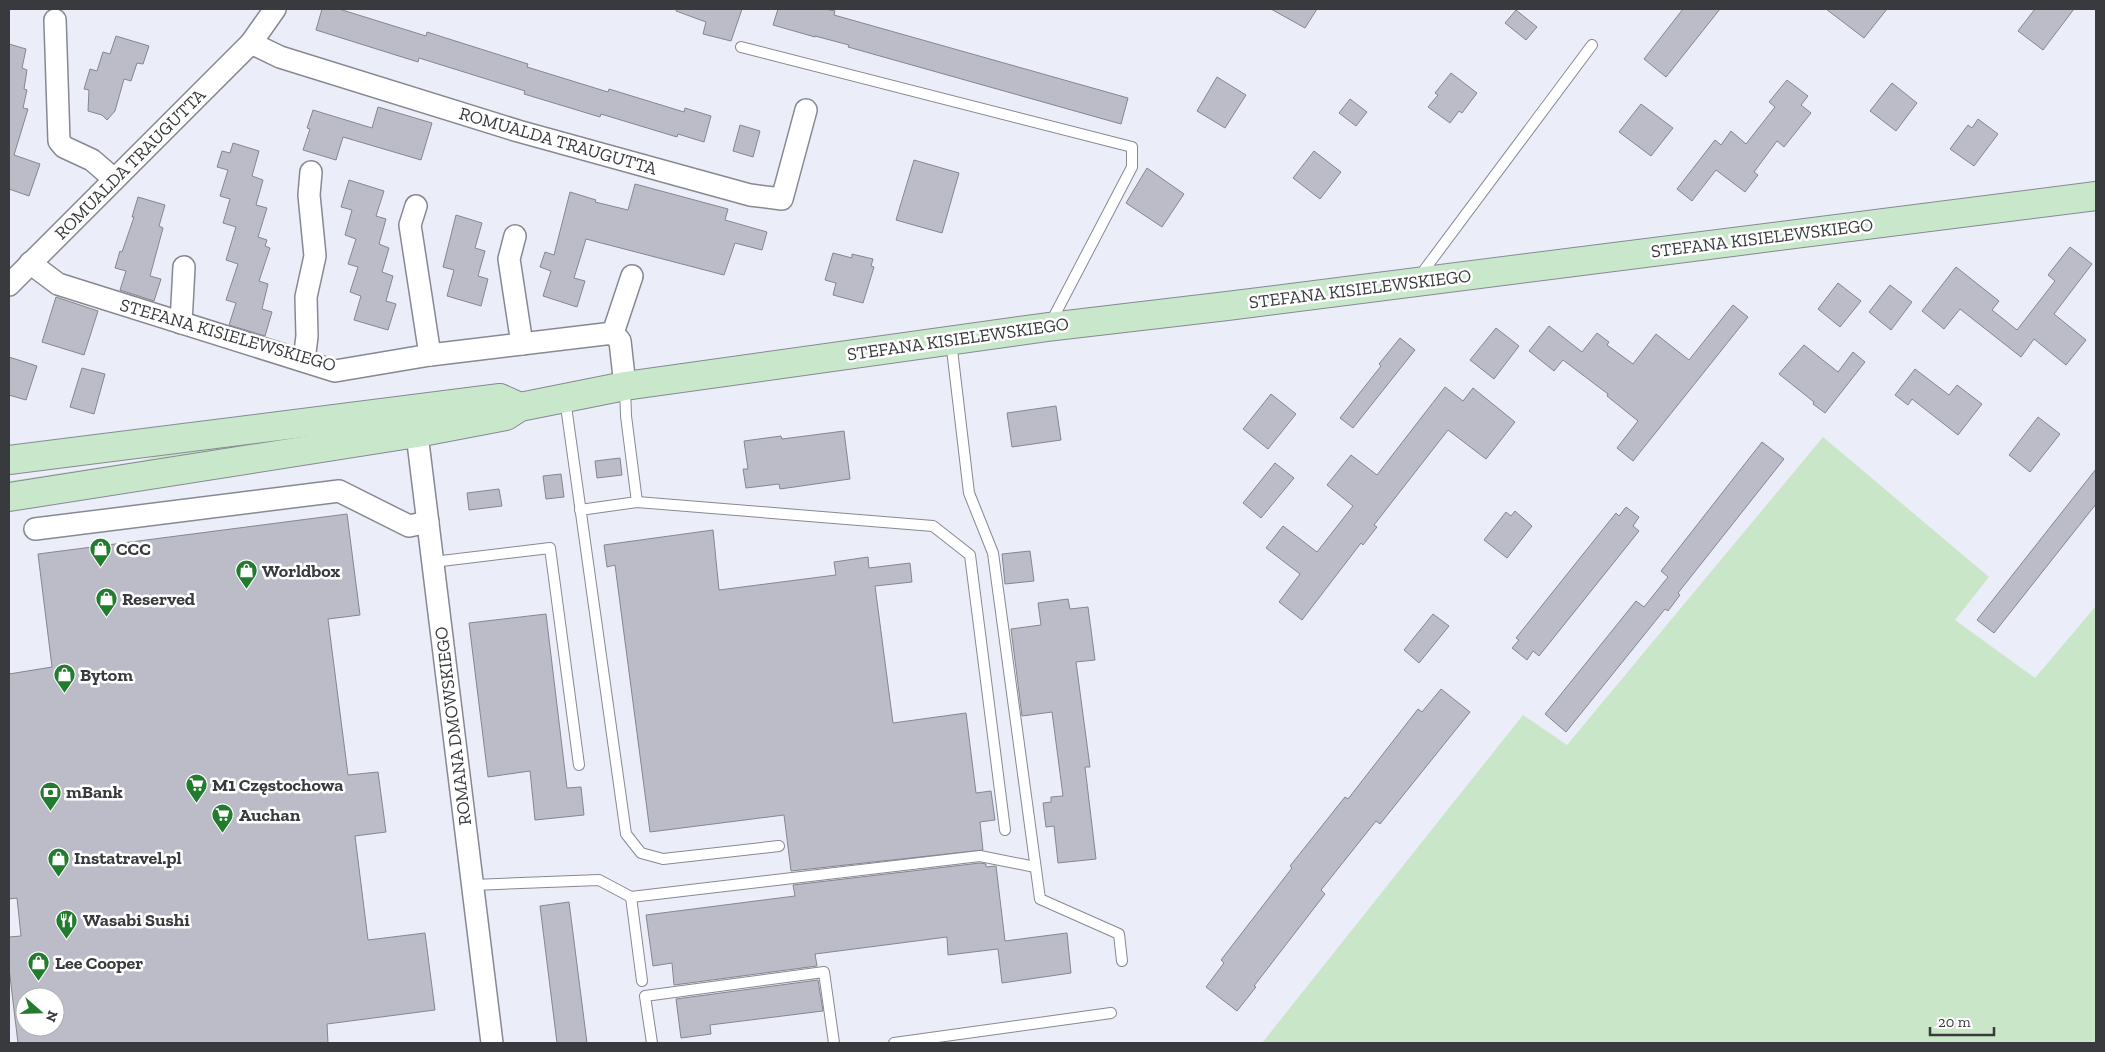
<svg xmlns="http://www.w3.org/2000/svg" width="2105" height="1052" font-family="'Zilla Slab',serif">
  <rect width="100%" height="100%" fill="#ebedf8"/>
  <g fill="#c9e6c9">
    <path d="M354,426L355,435L9,487V481L140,461L165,454Z"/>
    <path d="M1823,437L1989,577L1955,620L2035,678L2096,606V1043H1262L1523,715L1567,745Z"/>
  </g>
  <g fill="#bbbcc7" stroke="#848690" fill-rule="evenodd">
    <path d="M322,9H339L426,36L427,32L528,64L527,67L608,92L609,89L684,112L685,108L711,116L704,142L678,134L677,137L601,114L600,117L524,94L525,91L419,58L418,62L316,30Z"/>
    <path d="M677,9H742L731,41L703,34L706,22L676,11Z"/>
    <path d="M778,9H825L835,11L834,15L1128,98L1121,124L848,47L849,45L815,36V37L773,25Z"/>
    <path d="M1271,9H1317L1305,28Z"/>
    <path d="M1683,9H1720L1666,77L1644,59Z"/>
    <path d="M1826,9H1887L1864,38Z"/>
    <path d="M2035,9H2074L2043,50L2018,31Z"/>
    <path d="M1516,10L1537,27L1526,40L1505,23Z"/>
    <path d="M116,36L149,46L143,64L137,63L131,81L124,79L115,111L107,120L102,115L88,111L89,90L84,89L90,69L97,71L103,52L110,54Z"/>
    <path d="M9,44L26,49L22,68L27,70L24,89L27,90L23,108L28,109L14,155L40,164L29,196L9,189Z"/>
    <path d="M1451,73L1477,93L1462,113L1459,111L1450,123L1428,107L1438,95L1435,93Z"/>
    <path d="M1217,77L1246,95L1225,128L1197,111Z"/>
    <path d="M1787,80L1808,96L1801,105L1811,113L1784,147L1777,141L1754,172L1758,175L1745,192L1716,170L1692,201L1677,189L1715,140L1721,145L1731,131L1746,144L1775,107L1769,102Z"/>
    <path d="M1892,83L1917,103L1896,131L1870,111Z"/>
    <path d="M1350,99L1367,112L1356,126L1339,113Z"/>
    <path d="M1641,104L1673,128L1651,156L1619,132Z"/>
    <path d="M378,107L432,123L421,160L343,137L336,160L303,150L310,129L307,128L313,110L372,128Z"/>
    <path d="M1978,119L1998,134L1974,166L1950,149L1968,125L1972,128Z"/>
    <path d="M740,125L760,131L753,157L733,151Z"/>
    <path d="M233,143L259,151L252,176L263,180L256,205L267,208L258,237L267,240L265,246L270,248L259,281L268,284L262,309L272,312L265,336L229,325L236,303L226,300L238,264L226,260L236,227L223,223L230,199L220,196L228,170L217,167L222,151L230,153Z"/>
    <path d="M1314,151L1341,172L1320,199L1293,178Z"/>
    <path d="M914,160L959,173L942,233L896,220Z"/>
    <path d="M1147,168L1184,194L1162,227L1126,203Z"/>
    <path d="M349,180L384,191L376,216L386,219L379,244L389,248L382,272L393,276L386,301L396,304L388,330L354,320L361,296L350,292L358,267L348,264L356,239L345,235L352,210L341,207Z"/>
    <path d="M635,184L728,209L725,220L767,232L762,250L735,243L724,275L586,239L574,278L585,281L577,307L543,296L551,271L540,267L545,252L554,255L570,192L596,200L595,202L628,210Z"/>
    <path d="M138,197L165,205L159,226L163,228L150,276L161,279L154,301L120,290L126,271L115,268L120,251L122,252L134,217H132Z"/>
    <path d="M456,215L482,223L475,248L485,251L478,276L488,279L481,306L447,296L454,270L443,267Z"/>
    <path d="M2070,247L2092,264L2054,314L2086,340L2066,365L2034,339L2021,357L1960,309L1944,329L1922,311L1956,267L1999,301L1992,310L2017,330L2055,281L2048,275Z"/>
    <path d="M833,253L852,258V254L873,259L871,266L874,267L863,303L833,295L836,283L825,280Z"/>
    <path d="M1838,283L1861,301L1840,327L1818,309Z"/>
    <path d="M1890,285L1912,302L1891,330L1869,312Z"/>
    <path d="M56,297L98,311L84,355L42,342Z"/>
    <path d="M1733,305L1748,317L1633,461L1617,448L1638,421L1607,396L1608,394L1563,360L1554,371L1529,351L1549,326L1582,352L1597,333L1609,342L1607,345L1633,364L1656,334L1689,360Z"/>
    <path d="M1496,328L1519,346L1494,379L1470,360Z"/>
    <path d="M1400,338L1415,350L1353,428L1340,418L1381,366L1379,364Z"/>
    <path d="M1804,345L1838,372L1853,352L1865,362L1825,413L1813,404L1814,402L1779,374Z"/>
    <path d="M9,357L37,366L26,400L9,395Z"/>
    <path d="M82,368L105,374L94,414L70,407Z"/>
    <path d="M1915,369L1949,395L1957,385L1982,404L1958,435L1912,399L1908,405L1895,395Z"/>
    <path d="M1445,387L1463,401L1473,388L1515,422L1486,459L1448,430L1374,525L1377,527L1363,545L1361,543L1302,620L1279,602L1300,574L1266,548L1283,526L1317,552L1353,506L1327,485L1351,455L1377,475Z"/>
    <path d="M1271,394L1296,414L1268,449L1243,429Z"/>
    <path d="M1056,406L1061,440L1012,447L1007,413Z"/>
    <path d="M2038,417L2060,434L2030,472L2009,455Z"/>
    <path d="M844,431L850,479L780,489L779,484L746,488L743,469H748L744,441L781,436L782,439Z"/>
    <path d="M1762,442L1784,459L1678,593L1680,595L1668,611L1665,609L1566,732L1545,714L1636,601L1644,607L1668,577L1661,571Z"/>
    <path d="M620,458L622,475L597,478L595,461Z"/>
    <path d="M1275,463L1294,478L1261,518L1243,503Z"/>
    <path d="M2096,469V504L1994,633L1977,620Z"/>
    <path d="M561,474L564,497L546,499L543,476Z"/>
    <path d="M499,489L502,506L469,510L467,493Z"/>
    <path d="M1626,507L1639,517L1633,526L1639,531L1539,656L1533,651L1527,660L1512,648L1519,640L1516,638L1616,513L1619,516Z"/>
    <path d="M1515,511L1532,526L1507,558L1484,540L1506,512L1511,516Z"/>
    <path d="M347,514L360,615L328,619L348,775L378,772L386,832L355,836L368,940L425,933L435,1010L327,1024L328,1043H18L9,968V937L21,936L17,898L9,899V674L52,667L38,554ZM25,997H55V1027H25Z"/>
    <path d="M713,530L719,590L836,575L834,562L868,557L869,568L910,563L912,582L875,586L893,723L966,713L976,793L991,791L995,820L980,822L983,850L791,871L784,815L650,832L615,565L607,567L604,545Z"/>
    <path d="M1030,551L1034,581L1005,584L1002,554Z"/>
    <path d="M1068,599L1070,609L1088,607L1095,660L1076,662L1090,767H1085L1096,859L1058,863L1054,826L1046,827L1043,803L1051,802V797L1063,796L1052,712L1022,716L1011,629L1041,625L1038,603Z"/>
    <path d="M546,614L567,788L581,787L584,815L535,820L530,771L488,777L469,623Z"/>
    <path d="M1433,614L1449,626L1419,663L1404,650Z"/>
    <path d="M1441,689L1470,712L1380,824L1376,821L1321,890L1325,894L1254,986L1256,987L1237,1011L1206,987L1224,963L1221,960L1292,868L1290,866L1345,797L1348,799L1418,709L1422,712Z"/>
    <path d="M980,863L986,864V867L996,866L1005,941L1067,933L1071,973L1002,983L998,949L948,955L947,937L815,954L817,966L674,985L672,963L653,966L646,915L795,896L793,885Z"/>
    <path d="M569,902L587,1043H557L540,906Z"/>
    <path d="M818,980L823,1011L710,1025L711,1034L681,1038L676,999Z"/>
  </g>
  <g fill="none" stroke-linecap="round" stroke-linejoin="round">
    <defs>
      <g id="service">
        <path d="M741,47L1132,147V167L1050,324"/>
        <path d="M1419,277L1592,45"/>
        <path d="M951,341L969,493L993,553L1040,899L1119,934L1122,961"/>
        <path d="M625,387L626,416L637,502"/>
        <path d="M565,399L626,834L641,853L663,859L779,846"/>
        <path d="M580,510L637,502L933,526L970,555L1005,830"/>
        <path d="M433,562L550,548L579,765"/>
        <path d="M473,885L599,880L631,897L980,856L1035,867"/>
        <path d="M631,897L642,981"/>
        <path d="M652,1043L645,996L824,972L834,1043"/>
        <path d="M894,1043L1111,1013"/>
      </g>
      <g id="minor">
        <path d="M55,20L59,141L64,147L92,160L114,179"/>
        <path d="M251,43L280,57L518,131L750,195L782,199L806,110"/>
        <path d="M416,206L410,225L430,355"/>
        <path d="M515,236L509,259L522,344"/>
        <path d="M30,263L58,284L335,371L430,355L613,333L620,341L625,386"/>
        <path d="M9,285L251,43L275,9"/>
        <path d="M181,323L184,267"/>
        <path d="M613,333L632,276"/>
        <path d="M304,361L307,336L306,297L315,256L309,195L311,172"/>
        <path d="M415,418L492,1043"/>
        <path d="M35,529L339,491L409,526L428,522"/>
      </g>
      <g id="secondary">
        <path d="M9,460L500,398L520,407"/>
        <path d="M9,497L417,433L506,416L520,407L625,386L1048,327L1227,306L2096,196"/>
      </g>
    </defs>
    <use href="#service" stroke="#878992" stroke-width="12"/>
    <use href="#minor" stroke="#878992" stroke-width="24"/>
    <use href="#secondary" stroke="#878992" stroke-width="30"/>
    <use href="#service" stroke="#fff" stroke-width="10"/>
    <use href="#minor" stroke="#fff" stroke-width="21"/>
    <use href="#secondary" stroke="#c8e7cb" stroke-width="28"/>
  </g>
  <defs>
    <symbol id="shop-pin" viewBox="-11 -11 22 30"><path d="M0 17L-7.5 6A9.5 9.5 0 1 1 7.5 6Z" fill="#217d2d" stroke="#fff"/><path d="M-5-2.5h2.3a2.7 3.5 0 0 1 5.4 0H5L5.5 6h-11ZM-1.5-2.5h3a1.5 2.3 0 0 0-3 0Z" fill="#fff"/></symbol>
    <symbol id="supermarket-pin" viewBox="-11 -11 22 30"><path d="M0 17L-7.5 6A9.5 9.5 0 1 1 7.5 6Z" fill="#217d2d" stroke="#fff"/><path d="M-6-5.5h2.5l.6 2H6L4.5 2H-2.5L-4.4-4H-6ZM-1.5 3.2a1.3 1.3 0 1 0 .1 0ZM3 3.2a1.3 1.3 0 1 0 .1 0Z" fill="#fff"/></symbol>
    <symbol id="bank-pin" viewBox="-11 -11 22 30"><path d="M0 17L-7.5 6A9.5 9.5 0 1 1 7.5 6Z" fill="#217d2d" stroke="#fff"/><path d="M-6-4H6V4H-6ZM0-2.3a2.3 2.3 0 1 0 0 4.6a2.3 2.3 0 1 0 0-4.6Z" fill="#fff"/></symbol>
    <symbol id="restaurant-pin" viewBox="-11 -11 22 30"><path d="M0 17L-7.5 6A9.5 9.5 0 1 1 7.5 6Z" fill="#217d2d" stroke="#fff"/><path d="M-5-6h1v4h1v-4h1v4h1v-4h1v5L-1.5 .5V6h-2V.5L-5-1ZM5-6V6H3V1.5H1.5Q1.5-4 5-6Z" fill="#fff"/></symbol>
  </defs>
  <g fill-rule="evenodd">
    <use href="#shop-pin" x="88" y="536" width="25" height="34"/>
    <use href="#shop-pin" x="234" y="558" width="25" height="34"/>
    <use href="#shop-pin" x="94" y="586" width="25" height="34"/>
    <use href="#shop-pin" x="52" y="662" width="25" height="34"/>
    <use href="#supermarket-pin" x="184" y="772" width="25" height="34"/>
    <use href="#bank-pin" x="38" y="780" width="25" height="34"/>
    <use href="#supermarket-pin" x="210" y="802" width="25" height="34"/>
    <use href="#shop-pin" x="46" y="846" width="25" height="34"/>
    <use href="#restaurant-pin" x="54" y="908" width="25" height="34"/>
    <use href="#shop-pin" x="26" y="950" width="25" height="34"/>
  </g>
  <g text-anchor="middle" stroke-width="5" stroke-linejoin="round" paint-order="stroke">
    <g font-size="18" fill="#393a3e" stroke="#fff">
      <text transform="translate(558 141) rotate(16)" y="6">ROMUALDA TRAUGUTTA</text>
      <text transform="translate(130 164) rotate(-45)" y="6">ROMUALDA TRAUGUTTA</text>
      <text transform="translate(1762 238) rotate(-7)" y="6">STEFANA KISIELEWSKIEGO</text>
      <text transform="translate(1360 289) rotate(-7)" y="6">STEFANA KISIELEWSKIEGO</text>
      <text transform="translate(228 335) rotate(16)" y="6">STEFANA KISIELEWSKIEGO</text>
      <text transform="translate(958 339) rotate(-8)" y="6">STEFANA KISIELEWSKIEGO</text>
      <text transform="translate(453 726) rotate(-97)" y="6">ROMANA DMOWSKIEGO</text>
    </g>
    <g font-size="18" font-weight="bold" fill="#393a3e" stroke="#fff" text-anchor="start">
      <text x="116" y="555">CCC</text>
      <text x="262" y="577">Worldbox</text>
      <text x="122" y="605">Reserved</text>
      <text x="80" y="681">Bytom</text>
      <text x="212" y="791">M1 Częstochowa</text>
      <text x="66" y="798">mBank</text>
      <text x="239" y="821">Auchan</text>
      <text x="74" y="864">Instatravel.pl</text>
      <text x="83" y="926">Wasabi Sushi</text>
      <text x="55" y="969">Lee Cooper</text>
    </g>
  </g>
  <rect width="2105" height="1052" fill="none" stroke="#393a3e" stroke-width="20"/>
  <g transform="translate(40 1012) rotate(110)"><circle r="24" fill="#ffffff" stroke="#b0b0b2"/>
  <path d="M0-4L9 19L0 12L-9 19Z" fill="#217d2d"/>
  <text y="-8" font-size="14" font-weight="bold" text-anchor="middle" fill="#393a3e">N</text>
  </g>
  <path d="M1930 1027v8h64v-8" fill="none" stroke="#393a3e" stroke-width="2.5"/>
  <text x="1938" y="1027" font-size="15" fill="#393a3e" stroke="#ffffff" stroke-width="4" paint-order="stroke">20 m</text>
</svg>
